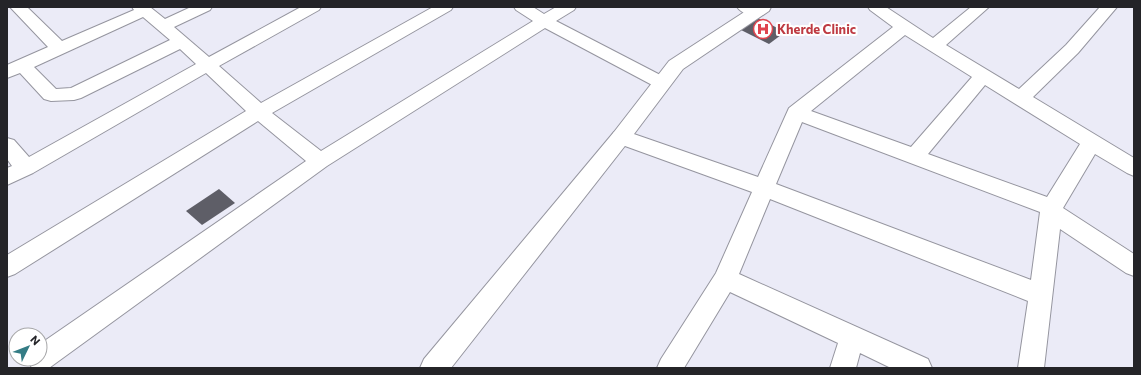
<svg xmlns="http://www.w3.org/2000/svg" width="1141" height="375" font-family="Commissioner,sans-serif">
  <rect width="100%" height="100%" fill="#ebebf7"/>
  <g fill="#5e5e67">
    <path d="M756,17L785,32L769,44L739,29Z"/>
    <path d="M219,189L235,203L202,225L186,211Z"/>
  </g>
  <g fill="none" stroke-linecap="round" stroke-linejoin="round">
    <defs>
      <g id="minor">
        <path d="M10,7H27L62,41L134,10L132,7H150L165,19L191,7H212L210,10L174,27L209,57L301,7H321L319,10L219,66L261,103L433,7H453L451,10L272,113L321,151L533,21L516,10L514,7H533L544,14L556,7H576L574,10L556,21L668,79L671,83L668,87L662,89L656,87L545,28L327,166L49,368H32L27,359H40V344L306,161L258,121L15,274L7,277V255L246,111L206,73L33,173L7,185V168L12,166L7,159V138L14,140L29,157L196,64L180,49L81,98L74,100L51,101L44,99L20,73L7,78V65L48,47ZM143,17L170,40L71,88L56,89L34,67Z"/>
        <path d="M737,7H758L764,12L762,15C753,17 742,14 737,7Z"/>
        <path d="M868,7H886L933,38L971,7H989L946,45L1019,89L1066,45L1100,7H1117L1078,53L1033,97L1134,158V176L1127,173L1095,154L1063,208L1134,254V276L1126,273L1060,229L1044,368H1018L1028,301L770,199L739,274L928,359L932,368H891L860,353L856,368H830L838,343L730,292L684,368H657L661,359L716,273L752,192L614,142L611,137L614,132L621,130L628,132L758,177L789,108L893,27L870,10ZM905,35L972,77L911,147L811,111ZM985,85L1080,144L1047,197L928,154ZM802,122L1040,212L1031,280L776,184Z"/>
      </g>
      <path id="secondary" d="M752,7H771L769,11L683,69L628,142L451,368H420L424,359L614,132L669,61Z"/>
    </defs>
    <use href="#minor" stroke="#95959f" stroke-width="2"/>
    <use href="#secondary" stroke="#95959f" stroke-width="2"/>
    <use href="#minor" fill="#fff" fill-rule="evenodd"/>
    <use href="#secondary" fill="#fff" fill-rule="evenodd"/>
  </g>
  <defs>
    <symbol id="hospital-ring" viewBox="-11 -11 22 22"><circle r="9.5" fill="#fff" stroke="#e0444e" stroke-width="1.5"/><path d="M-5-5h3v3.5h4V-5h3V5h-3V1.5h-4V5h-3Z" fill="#e0444e"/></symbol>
  </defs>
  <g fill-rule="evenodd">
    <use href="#hospital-ring" x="752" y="18" width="22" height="22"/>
  </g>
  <g text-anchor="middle" stroke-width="4" stroke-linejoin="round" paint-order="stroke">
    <g font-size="13" font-weight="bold" fill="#be3a42" stroke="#fff" text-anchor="start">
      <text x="777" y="34">Kherde Clinic</text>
    </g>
  </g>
  <rect width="1141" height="375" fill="none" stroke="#242428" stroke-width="16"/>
  <g transform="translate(28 347) rotate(47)"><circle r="19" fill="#ffffff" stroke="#a7a7a9"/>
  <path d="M0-3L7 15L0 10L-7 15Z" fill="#347c85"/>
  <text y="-6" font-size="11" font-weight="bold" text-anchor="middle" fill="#242428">N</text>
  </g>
</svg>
